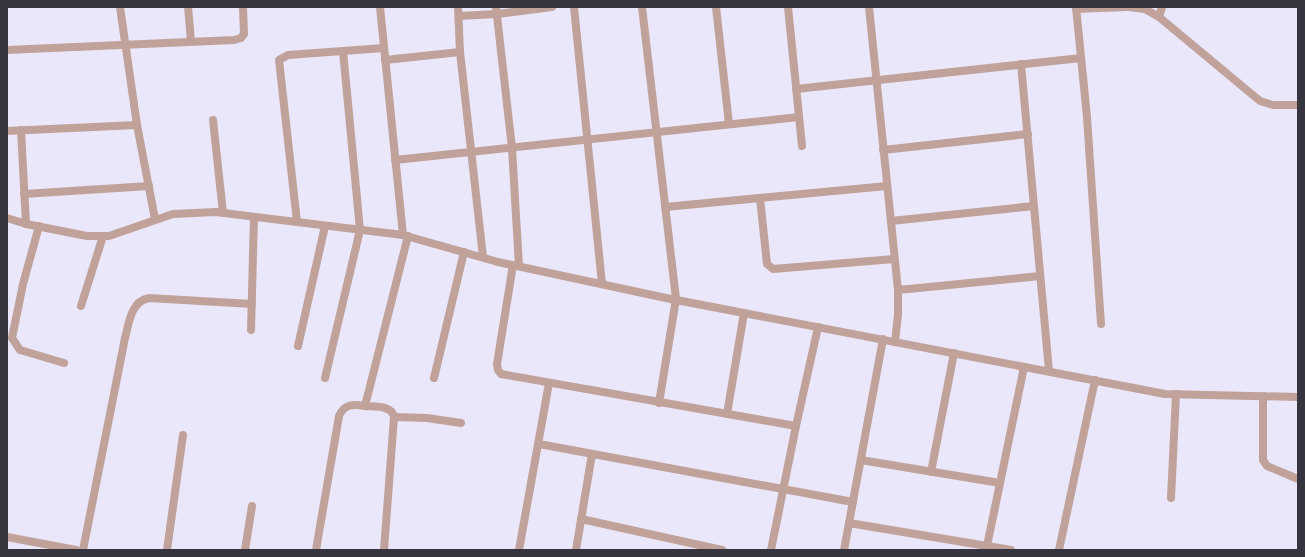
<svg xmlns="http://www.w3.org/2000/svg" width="1305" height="557" font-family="'Space Grotesk',sans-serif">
  <rect width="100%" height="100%" fill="#eae7fb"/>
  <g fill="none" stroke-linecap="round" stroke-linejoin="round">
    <g stroke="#c0a29a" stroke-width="8">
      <path d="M120,7L137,125L155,219"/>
      <path d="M188,7L191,41"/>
      <path d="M380,7L403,235"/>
      <path d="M458,7L460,52L483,257"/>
      <path d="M496,7L512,148L519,266"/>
      <path d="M574,7L602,284"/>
      <path d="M642,7L676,299L659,403"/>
      <path d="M716,7L729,124"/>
      <path d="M788,7L802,146"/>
      <path d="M869,7L898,290V315L895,342"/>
      <path d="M1076,7L1087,117L1101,324"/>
      <path d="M1129,7L1145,9L1159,17L1260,101L1273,105H1298"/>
      <path d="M1076,9L1127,7"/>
      <path d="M459,16L497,14L552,7"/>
      <path d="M1159,17L1162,7"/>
      <path d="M7,50L234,40L241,38L244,34L243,7"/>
      <path d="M385,60L460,52"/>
      <path d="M1021,64L1049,371"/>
      <path d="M796,89L1081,58"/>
      <path d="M213,120L223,213"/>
      <path d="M21,130L26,224"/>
      <path d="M7,131L137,125"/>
      <path d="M883,150L1028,134"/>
      <path d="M395,160L799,117"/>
      <path d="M24,194L149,186"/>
      <path d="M760,198L767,264L773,269L894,259"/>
      <path d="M665,207L887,186"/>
      <path d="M7,218L26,224L87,236H109L173,214L216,212L403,235L498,262L666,298L1165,394L1298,397"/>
      <path d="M891,221L1034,206"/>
      <path d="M297,222L279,60L288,55L384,48"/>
      <path d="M39,226L23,284L12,338L20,350L64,363"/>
      <path d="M513,265L497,364L498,370L501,374L796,426"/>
      <path d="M898,290L1040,276"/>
      <path d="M81,306L103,236"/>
      <path d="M251,330L254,217"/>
      <path d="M298,346L325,226"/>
      <path d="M325,378L360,230L343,51"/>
      <path d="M434,378L464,252"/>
      <path d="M1263,396V460L1267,466L1298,479"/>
      <path d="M365,406C374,407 392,405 394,417L384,550"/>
      <path d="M727,414L744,313"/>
      <path d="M394,417L427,418L461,423"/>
      <path d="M539,444L853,502"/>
      <path d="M861,460L1000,483"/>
      <path d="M931,472L954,353"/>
      <path d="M1171,498L1176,394"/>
      <path d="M581,519L722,550"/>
      <path d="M849,523L1011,550"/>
      <path d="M7,537L76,550"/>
      <path d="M987,546L1024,367"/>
      <path d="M83,550L125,338C129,323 131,301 149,298L252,304"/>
      <path d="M167,550L183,435"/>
      <path d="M245,550L252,506"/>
      <path d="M316,550L339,416C344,404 353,404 365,406L408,236"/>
      <path d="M519,550L549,383"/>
      <path d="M576,550L592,454"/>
      <path d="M771,550L796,426L818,327"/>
      <path d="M844,550L883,339"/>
      <path d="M1059,550L1095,380"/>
    </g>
  </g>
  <rect width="1305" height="557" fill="none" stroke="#36343e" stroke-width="16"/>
</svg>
